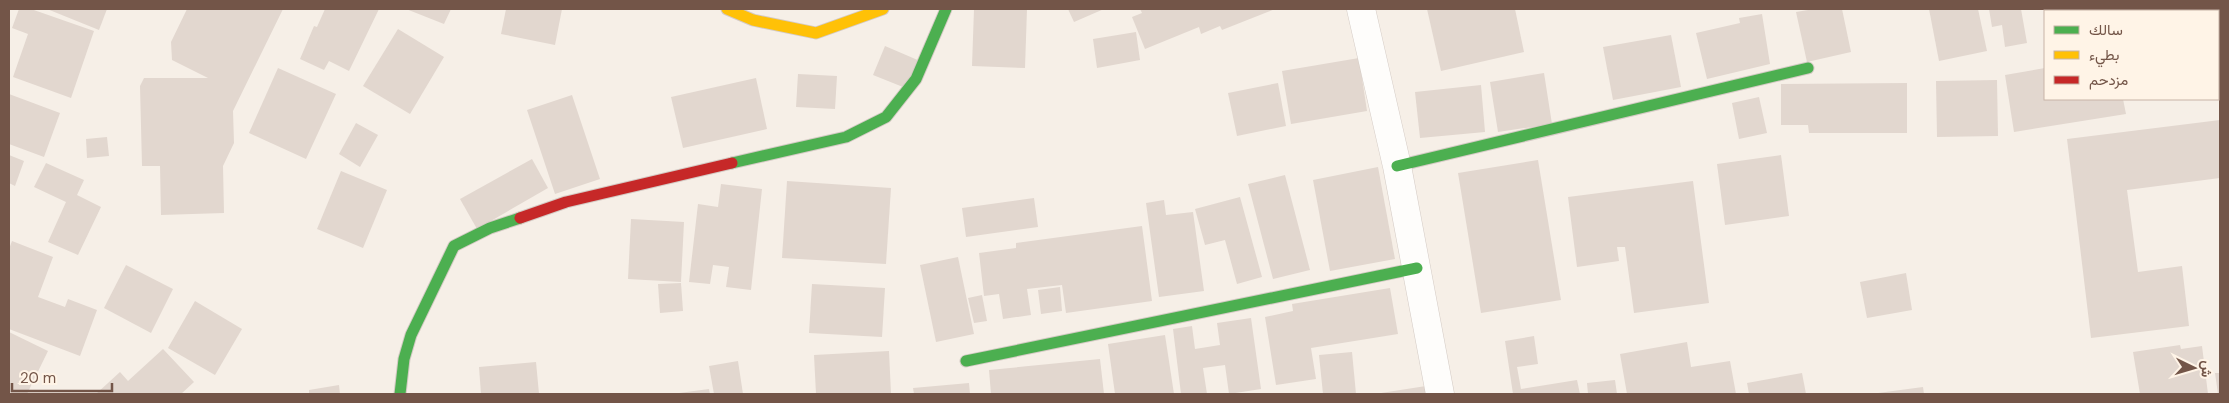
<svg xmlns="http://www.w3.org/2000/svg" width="2229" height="403" font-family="'DM Sans',Vazirmatn,sans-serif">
  <rect width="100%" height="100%" fill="#f6efe7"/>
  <g fill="#e2d7cf">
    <path d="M19,9H31L94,31L71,98L13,77L28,34L12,28Z"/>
    <path d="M47,9H107L99,30Z"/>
    <path d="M187,9H283L233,111L234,143L223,166L224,213L161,215L160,166H142L140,86L144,78H208L172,60L171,42Z"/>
    <path d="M325,9H379L349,71L329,61L324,70L300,59L314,26L317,27Z"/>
    <path d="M406,9H451L444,24Z"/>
    <path d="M506,9H562L555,45L501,34Z"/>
    <path d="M974,9H1027L1025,68L972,66Z"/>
    <path d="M1068,9H1104L1074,22Z"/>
    <path d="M1140,9H1275L1222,30L1220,26L1201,34L1199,27L1145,49L1132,17L1142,13Z"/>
    <path d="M1427,9H1515L1524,52L1441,71Z"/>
    <path d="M1814,9H1842L1851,52L1807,62L1796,12Z"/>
    <path d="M1929,9H1978L1987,51L1939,61Z"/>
    <path d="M1989,9H2021L2027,43L2005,47L2002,25L1992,27Z"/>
    <path d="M1762,14L1770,64L1707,79L1696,33L1740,23L1739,18Z"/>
    <path d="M398,29L444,57L410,114L363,86Z"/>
    <path d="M1136,32L1140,60L1097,68L1093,39Z"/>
    <path d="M1671,35L1681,87L1613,100L1603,47Z"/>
    <path d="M885,46L920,61L908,89L873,75Z"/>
    <path d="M1359,58L1367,111L1291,124L1282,71Z"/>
    <path d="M278,68L336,94L306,159L249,133Z"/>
    <path d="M2045,68V99H2123L2126,114L2014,132L2005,75Z"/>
    <path d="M1544,73L1552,124L1498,132L1490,82Z"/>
    <path d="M798,74L837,76L835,109L796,107Z"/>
    <path d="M756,78L767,129L683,148L671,97Z"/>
    <path d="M1997,80L1998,136L1937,137L1936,81Z"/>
    <path d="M1278,83L1286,126L1237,136L1228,93Z"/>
    <path d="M1907,83V133H1809L1808,125H1781V84Z"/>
    <path d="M1481,85L1485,132L1420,138L1415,92Z"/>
    <path d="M9,94L60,113L44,157L9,144Z"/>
    <path d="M572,95L600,179L555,194L527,110Z"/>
    <path d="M1759,97L1767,133L1739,139L1732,103Z"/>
    <path d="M2220,120V178L2127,190L2138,272L2182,266L2189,326L2091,338L2067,139Z"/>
    <path d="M356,123L378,135L360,167L339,154Z"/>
    <path d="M107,137L109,156L87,158L86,139Z"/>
    <path d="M9,155L24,161L15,186L9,183Z"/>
    <path d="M1781,155L1789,216L1725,225L1717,164Z"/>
    <path d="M532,159L548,188L477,229L460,199Z"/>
    <path d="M1538,160L1561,300L1481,313L1458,173Z"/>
    <path d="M46,163L84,180L77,195L101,207L78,255L48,242L66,202L34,187Z"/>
    <path d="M1378,167L1395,259L1330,271L1313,180Z"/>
    <path d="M341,171L387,190L363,248L317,229Z"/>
    <path d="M1285,175L1310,270L1273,279L1248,184Z"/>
    <path d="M787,181L891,188L886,264L782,258Z"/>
    <path d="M1693,181L1709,303L1634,313L1625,247H1617L1619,261L1577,267L1568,197Z"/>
    <path d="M721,184L762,189L751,290L726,287L729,267L713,265L710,284L689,282L698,204L718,207Z"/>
    <path d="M1240,197L1262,277L1237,284L1225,240L1205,245L1195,209Z"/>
    <path d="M1034,198L1038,227L966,237L962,208Z"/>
    <path d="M1164,200L1166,215L1193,212L1204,291L1159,297L1146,203Z"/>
    <path d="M631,219L684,222L681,282L628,279Z"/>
    <path d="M1142,226L1152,301L1066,313L1062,285L1027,289L1031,315L1003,319L999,294L984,296L979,253L1016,248V243Z"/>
    <path d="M12,241L53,257L38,297L65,307L68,299L97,310L80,356L9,329V249Z"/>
    <path d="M958,257L974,334L936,342L920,265Z"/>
    <path d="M126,265L173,289L151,333L104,308Z"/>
    <path d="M1906,273L1912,310L1867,318L1860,282Z"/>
    <path d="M681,283L683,311L660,313L658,284Z"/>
    <path d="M812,284L885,288L882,337L809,333Z"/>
    <path d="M1060,287L1062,311L1041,314L1038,290Z"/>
    <path d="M1390,288L1398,334L1311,348L1316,379L1276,385L1265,317L1293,311L1292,304Z"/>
    <path d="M982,295L987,321L974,323L968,298Z"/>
    <path d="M195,301L242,329L215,375L168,348Z"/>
    <path d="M1251,318L1261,389L1229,394L1225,365L1203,368L1207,394H1181L1173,329L1192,326L1195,349L1220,345L1217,323Z"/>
    <path d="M9,332L48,351L27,394H9Z"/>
    <path d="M1165,335L1174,394H1115L1108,344Z"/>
    <path d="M1534,336L1538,364L1517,367L1521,389L1577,380L1580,394H1513L1505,341Z"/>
    <path d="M1687,342L1691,367L1730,361L1736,394H1627L1620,354Z"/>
    <path d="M2180,345L2181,349L2202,346L2208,394H2140L2133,352Z"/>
    <path d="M163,349L194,382L181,394H96L120,372L128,381Z"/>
    <path d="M889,351L891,394H816L814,355Z"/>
    <path d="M1352,352L1356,394H1323L1319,355Z"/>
    <path d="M1100,359L1104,394H991L989,370Z"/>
    <path d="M738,361L743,394H714L709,366Z"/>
    <path d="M536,362L539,394H481L479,367Z"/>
    <path d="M1802,373L1806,394H1749L1747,383Z"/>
    <path d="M2215,373H2220V394H2218Z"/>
    <path d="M1615,380L1617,394H1588L1587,383Z"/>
    <path d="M969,383L970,394H914L913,388Z"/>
    <path d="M339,385L340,394H309V390Z"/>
    <path d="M1426,386L1428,394H1381V393Z"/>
    <path d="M1923,387L1924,394H1878V393Z"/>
    <path d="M709,389L710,394H679V393Z"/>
  </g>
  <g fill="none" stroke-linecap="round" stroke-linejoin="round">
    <defs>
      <path id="street" d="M1361,9L1397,166L1440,394"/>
      <g id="fast">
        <path d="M732,163L846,137L886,117L916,79L946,9"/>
        <path d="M1397,166L1808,68"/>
        <path d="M966,361L1417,268"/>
        <path d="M400,394L404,359L411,335L454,246L490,228L520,218"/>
      </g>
      <path id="slow" d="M727,9L753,20L816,33L883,9"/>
      <path id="jam" d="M520,218L566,202L732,163"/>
    </defs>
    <use href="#street" stroke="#d4cbc5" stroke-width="29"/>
    <use href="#fast" stroke="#d4cac4" stroke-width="13"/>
    <use href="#slow" stroke="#d4cac4" stroke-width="13"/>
    <use href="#jam" stroke="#d4cac4" stroke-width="13"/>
    <use href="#street" stroke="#fefdfb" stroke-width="28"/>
    <use href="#fast" stroke="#4caf50" stroke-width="11"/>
    <use href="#slow" stroke="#ffc107" stroke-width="11"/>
    <use href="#jam" stroke="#c62828" stroke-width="11"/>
  </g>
  <rect width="2229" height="403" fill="none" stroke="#735548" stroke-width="20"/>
  <rect x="2044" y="10" width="175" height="90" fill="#fff4e7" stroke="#c7b4a7"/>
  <rect x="2054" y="26" width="25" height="8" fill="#4caf50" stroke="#c7b4a7"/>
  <text x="2089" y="35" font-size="15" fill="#735548">سالك</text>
  <rect x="2054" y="51" width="25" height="8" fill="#ffc107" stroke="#c7b4a7"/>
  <text x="2089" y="60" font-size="15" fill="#735548">بطيء</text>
  <rect x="2054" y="76" width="25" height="8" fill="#c62828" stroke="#c7b4a7"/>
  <text x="2089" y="85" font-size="15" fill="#735548">مزدحم</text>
  <g transform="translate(2194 368) rotate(95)" stroke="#fff4e7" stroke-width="4" paint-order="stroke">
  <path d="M0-4L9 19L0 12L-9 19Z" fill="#735548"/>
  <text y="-8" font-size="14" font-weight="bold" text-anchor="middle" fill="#735548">ش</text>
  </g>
  <path d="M12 383v8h100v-8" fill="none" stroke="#735548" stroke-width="2.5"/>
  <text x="20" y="383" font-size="15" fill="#735548" stroke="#fff4e7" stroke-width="4" paint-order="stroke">20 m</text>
</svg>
